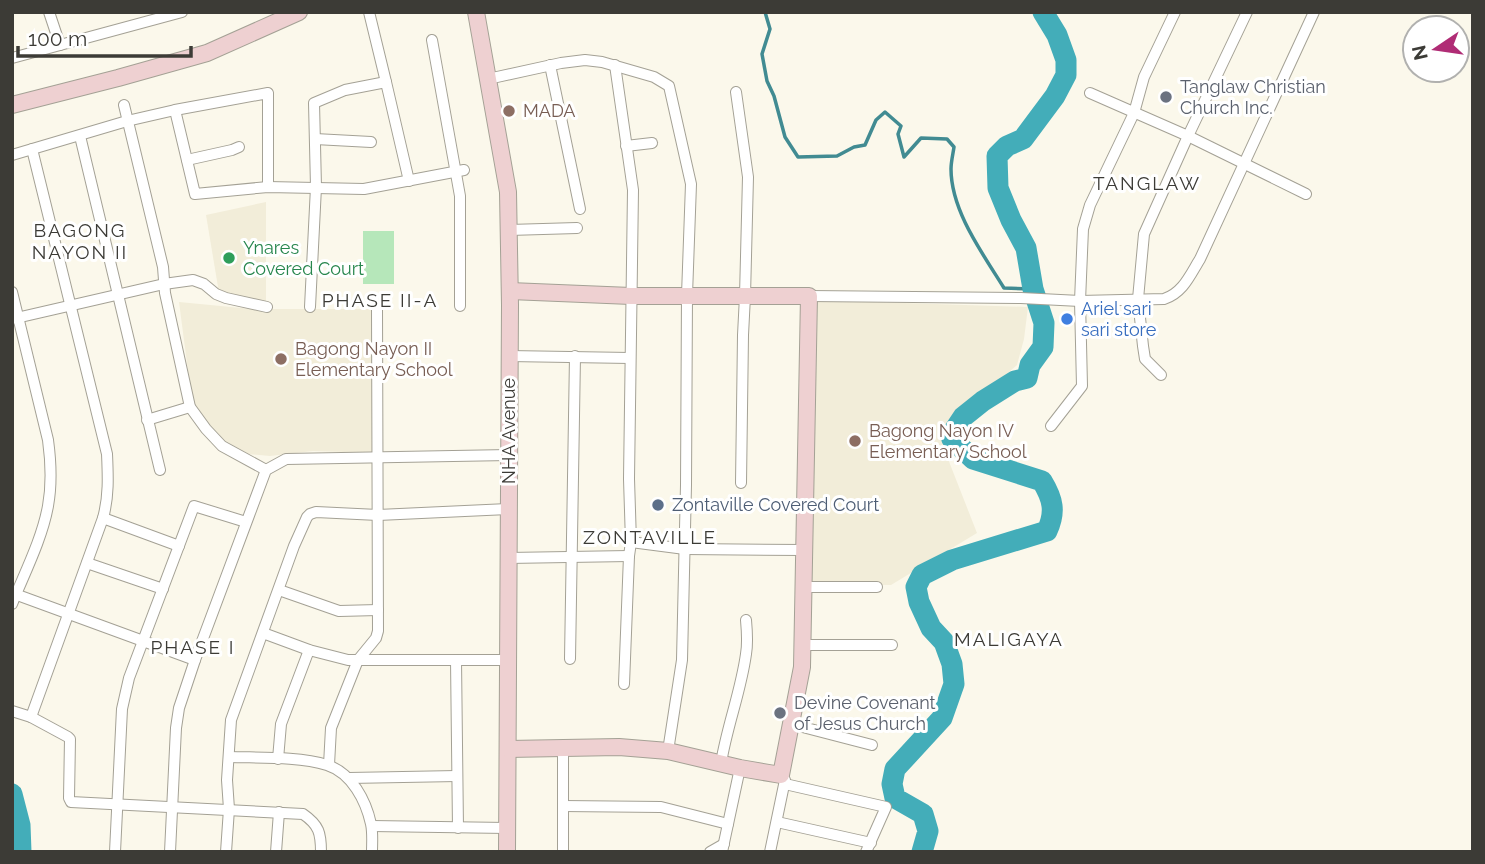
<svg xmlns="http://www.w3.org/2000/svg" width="1485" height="864" font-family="Raleway,sans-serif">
  <rect width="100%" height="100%" fill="#fbf8eb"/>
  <g fill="#f2edd9">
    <path d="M266,202V305L219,293L206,215Z"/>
    <path d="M813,300L1028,307L1024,339L1017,365L973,404L951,425L948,459L977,533L891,585L810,584Z"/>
    <path d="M179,302L252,309H375V453L313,451L270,456L236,453L193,409Z"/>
  </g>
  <rect fill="#b6e7ba" x="363" y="231" width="31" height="53"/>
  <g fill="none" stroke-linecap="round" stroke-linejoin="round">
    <path stroke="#418b92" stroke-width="3.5" d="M765,12L770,29L762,54L767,81L774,96L785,137L798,157L837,156L854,147L865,145L876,120L885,112L901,126L898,134L904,157L921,138L947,139L954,147C953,154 951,162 951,169C951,211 983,254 1004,288L1033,289"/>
    <g stroke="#43adb9" stroke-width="21">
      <path d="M12,794L20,825L21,852"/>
      <path d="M922,852L928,831L923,814L895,798L892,784L895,769L942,718L954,684L952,664L944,642L931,628L919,602L916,587L922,575L952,560L1047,531C1056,512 1053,499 1042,481L973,459L952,439L955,429L963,417L983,401L1015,381L1027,378L1030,365L1043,347L1044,323L1033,289L1026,248L1011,220L998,188L997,156L1007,146L1023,139L1055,96L1066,75V60L1057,35L1043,12"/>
    </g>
    <defs>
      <g id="street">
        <path d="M49,12L60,45"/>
        <path d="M369,12L386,82"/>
        <path d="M432,40L460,196V306"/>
        <path d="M12,58L182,12"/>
        <path d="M550,65L580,209"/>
        <path d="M615,65L633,190L629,479L631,542L629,556L624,684"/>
        <path d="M488,79L561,63L585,60L602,62L654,77L669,86L691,184L687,295L686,485L682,660L668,751"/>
        <path d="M736,92L748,177L745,296L743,335L741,483"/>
        <path d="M1090,93L1188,136L1306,194"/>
        <path d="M124,105L163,267L165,293L190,407L206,429L222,446L266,470"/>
        <path d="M175,110L195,194L268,187L364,189L464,170"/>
        <path d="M80,136L160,470"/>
        <path d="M315,139L371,142"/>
        <path d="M626,146L652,143"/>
        <path d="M12,155L127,121L175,110L268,93V187"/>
        <path d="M187,160L232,150L239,147"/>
        <path d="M509,230L577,228"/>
        <path d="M12,292L48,440C51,462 52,484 48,506C42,539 25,572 12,604"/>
        <path d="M809,296L1021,298L1080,301L1164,299C1183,293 1190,275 1200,259L1314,12"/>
        <path d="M310,307L316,187L314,103L345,90L386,82L409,181"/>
        <path d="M12,319L164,284L193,280L204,284L216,294L226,298L267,307"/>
        <path d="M509,356L630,358"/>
        <path d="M1161,375L1145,359L1143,346L1138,299L1144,234L1188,136L1247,12"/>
        <path d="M147,420L190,407"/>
        <path d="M1051,426L1082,386L1080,301L1083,229L1090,205L1134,113L1144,77L1175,12"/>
        <path d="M103,518L179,546"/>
        <path d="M631,542L685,549L804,550"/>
        <path d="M508,558L629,556"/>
        <path d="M87,563L163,589"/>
        <path d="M803,587H877"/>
        <path d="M279,590L339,611L378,610"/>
        <path d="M12,593L195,660"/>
        <path d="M263,633L309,650L348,660H507"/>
        <path d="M802,645H892"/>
        <path d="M570,659L575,356"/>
        <path d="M456,660L458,828"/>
        <path d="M12,711L31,717L68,737L70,739L69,798L71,802L303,814C319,825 321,833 321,852"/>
        <path d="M31,717L103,518C109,496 108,476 107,454L32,149"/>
        <path d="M791,724L872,745"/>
        <path d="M563,748V852"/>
        <path d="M229,757C258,758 299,756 327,765C352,773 366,801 371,824C373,833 372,843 372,852"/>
        <path d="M278,759L281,724L309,650"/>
        <path d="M721,763C727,726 741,691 746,654C748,643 747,631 746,620"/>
        <path d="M329,765L331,728L358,660L376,638L378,631L377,308"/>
        <path d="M349,778L457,776"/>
        <path d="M785,784L886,807L866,852"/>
        <path d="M563,806L661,807L728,824"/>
        <path d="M777,822L871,843"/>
        <path d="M372,826L507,828"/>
        <path d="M115,852L122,709L129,678L194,506L246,522"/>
        <path d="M170,852L176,728L179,708L195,660L266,470L286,459L509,455"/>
        <path d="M226,852L229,809L227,780L231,720L294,546L307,517L310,514L316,512L378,515L508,509"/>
        <path d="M276,852L279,812"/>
        <path d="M710,852L724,844"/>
        <path d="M722,852L740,768"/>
        <path d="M770,852L785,780"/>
      </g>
      <g id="secondary">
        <path d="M476,12L508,192L510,305L507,852"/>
        <path d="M12,105L118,78L207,53L299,12"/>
        <path d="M508,749L619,747L668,751L740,768L781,775L802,667L809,296H631L510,291"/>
      </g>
    </defs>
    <use href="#street" stroke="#a4a195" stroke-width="12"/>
    <use href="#secondary" stroke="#a4a195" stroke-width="18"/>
    <use href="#street" stroke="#fff" stroke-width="10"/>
    <use href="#secondary" stroke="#eed0d1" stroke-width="16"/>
  </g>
  <g fill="#6b7280" stroke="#fff" stroke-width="2.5">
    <circle cx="1166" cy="97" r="7"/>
    <circle cx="780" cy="713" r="7"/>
  </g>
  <g fill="#8d6e63" stroke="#fff" stroke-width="2.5">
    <circle cx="509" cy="111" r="7"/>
    <circle cx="281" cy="359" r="7"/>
    <circle cx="855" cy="441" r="7"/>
  </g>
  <circle fill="#2e9e5b" stroke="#fff" stroke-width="2.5" cx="229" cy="258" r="7"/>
  <circle fill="#3f7fe0" stroke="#fff" stroke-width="2.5" cx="1067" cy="319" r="7"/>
  <circle fill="#5c6f8a" stroke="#fff" stroke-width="2.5" cx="658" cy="505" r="7"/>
  <g text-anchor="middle" stroke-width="6" stroke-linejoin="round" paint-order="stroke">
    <g font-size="18" fill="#5b616d" stroke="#fff" text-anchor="start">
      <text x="1180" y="93">Tanglaw Christian<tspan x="1180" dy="21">Church Inc.</tspan></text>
      <text x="794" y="709">Devine Covenant<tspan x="794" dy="21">of Jesus Church</tspan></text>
    </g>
    <g font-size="18" fill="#785e54" stroke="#fff" text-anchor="start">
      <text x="523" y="117">MADA</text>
      <text x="295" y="355">Bagong Nayon II<tspan x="295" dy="21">Elementary School</tspan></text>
      <text x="869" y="437">Bagong Nayon IV<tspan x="869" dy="21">Elementary School</tspan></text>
    </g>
    <g font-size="18" fill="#27864d" stroke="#fff" text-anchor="start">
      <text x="243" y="254">Ynares<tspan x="243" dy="21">Covered Court</tspan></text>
    </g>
    <g font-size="18" fill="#366cbe" stroke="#fff" text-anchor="start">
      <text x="1081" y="315">Ariel sari<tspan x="1081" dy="21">sari store</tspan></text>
    </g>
    <g font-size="18" fill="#3c3b36" stroke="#fff">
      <text transform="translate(509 431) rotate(-90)" y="6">NHA Avenue</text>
    </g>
    <g font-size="18" fill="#4e5e75" stroke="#fff" text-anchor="start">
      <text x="672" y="511">Zontaville Covered Court</text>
    </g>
    <g font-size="19" letter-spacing="2" fill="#3c3b36" stroke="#fff">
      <text x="1147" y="190">TANGLAW</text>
      <text x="80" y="237">BAGONG<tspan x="80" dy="22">NAYON II</tspan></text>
      <text x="380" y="307">PHASE II-A</text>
      <text x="650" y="544">ZONTAVILLE</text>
      <text x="1009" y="646">MALIGAYA</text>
      <text x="193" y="654">PHASE I</text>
    </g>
  </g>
  <rect width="1485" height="864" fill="none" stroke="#3c3b36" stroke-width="28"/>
  <g transform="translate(1436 49) rotate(257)"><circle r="33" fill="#ffffff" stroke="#b1b1af" stroke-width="2"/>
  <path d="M0-5L12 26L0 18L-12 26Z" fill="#b02c75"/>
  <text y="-10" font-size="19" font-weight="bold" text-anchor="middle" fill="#3c3b36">N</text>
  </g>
  <path d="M18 46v10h173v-10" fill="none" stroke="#3c3b36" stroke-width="3.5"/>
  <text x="28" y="46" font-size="21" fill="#3c3b36" stroke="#ffffff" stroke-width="5" paint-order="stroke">100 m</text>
</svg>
